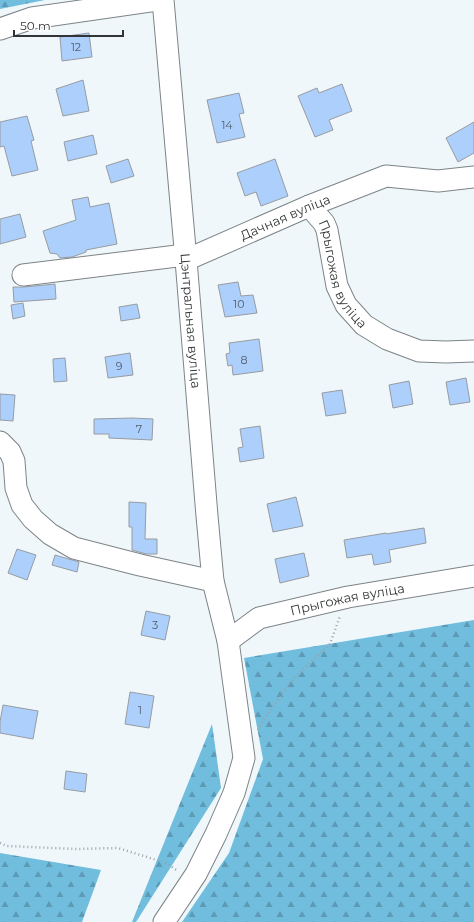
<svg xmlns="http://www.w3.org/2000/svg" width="474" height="922" font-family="Montserrat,sans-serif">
  <defs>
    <pattern id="forest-firs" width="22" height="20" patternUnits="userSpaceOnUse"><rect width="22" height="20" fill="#70bdde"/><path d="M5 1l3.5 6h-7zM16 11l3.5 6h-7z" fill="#5d9ab5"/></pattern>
  </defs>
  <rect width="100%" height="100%" fill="#eff7fb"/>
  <g fill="url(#forest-firs)">
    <path d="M0,0H45L0,9Z"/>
    <path d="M474,620V922H182L229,853L263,759L244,658Z"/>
    <path d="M212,724L221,788L136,922H132Z"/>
    <path d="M0,853L101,870L82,922H0Z"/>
  </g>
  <g fill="#adcffb" stroke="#979ca1">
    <path d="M89,33L92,57L62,61L60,37Z"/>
    <path d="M83,80L89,111L63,116L56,89Z"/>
    <path d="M342,84L352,111L329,120L333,130L315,137L298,96L317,88L319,93Z"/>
    <path d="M239,93L244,113L239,114L245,137L217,143L207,100Z"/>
    <path d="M27,116L34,140L31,141L38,170L12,176L4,146L0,147V122Z"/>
    <path d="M474,122V153L458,162L446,138Z"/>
    <path d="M93,135L97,154L68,161L64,142Z"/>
    <path d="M128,159L134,176L111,183L106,166Z"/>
    <path d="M275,159L288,196L261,206L256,192L245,196L237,173Z"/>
    <path d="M88,197L90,207L109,203L117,244L86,250V252L72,257L60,258L57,254L50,253L43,231L76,220L72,200Z"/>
    <path d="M20,214L26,237L0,244V219Z"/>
    <path d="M238,282L241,296L253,295L257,313L225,317L218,285Z"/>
    <path d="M55,284L56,299L14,302L13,287H24Z"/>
    <path d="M23,303L25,316L13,319L11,305Z"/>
    <path d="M137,304L140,318L121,321L119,307Z"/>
    <path d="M259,339L263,371L233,375L232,365L228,366L226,354L230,353L229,343Z"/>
    <path d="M130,353L133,375L108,378L105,357Z"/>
    <path d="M65,358L67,381L54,382L53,359Z"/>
    <path d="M466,378L470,402L450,405L446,382Z"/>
    <path d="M409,381L413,404L393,408L389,385Z"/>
    <path d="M342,390L346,413L326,416L322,393Z"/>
    <path d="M0,394L15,395L13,421L0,420Z"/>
    <path d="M132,418L153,419L152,440L109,438V434H94V419Z"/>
    <path d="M260,426L264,458L240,462L238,448L243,447L240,429Z"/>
    <path d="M296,497L303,526L273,532L267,504Z"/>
    <path d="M129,502L146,503L145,539H157V554H146L132,550V527H129Z"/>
    <path d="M424,528L426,543L389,550L391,562L374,565L372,554L347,558L344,540L386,533V534Z"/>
    <path d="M17,549L36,555L27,580L8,573Z"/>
    <path d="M304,553L309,576L280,583L275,559Z"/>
    <path d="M55,555L79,562L77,572L52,565Z"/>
    <path d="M146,611L170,616L165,640L141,635Z"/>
    <path d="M130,692L154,696L149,728L125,724Z"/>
    <path d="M3,705L38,711L33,739L0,733V722Z"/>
    <path d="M66,771L87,774L85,792L64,789Z"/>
  </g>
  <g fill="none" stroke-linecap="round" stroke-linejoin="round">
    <defs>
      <g id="minor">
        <path id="s1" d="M163,0L186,260L207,516L213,581L228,641L244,758L234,793L216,834L196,874L164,922"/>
        <path d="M0,29L32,18L157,0"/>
        <path id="s2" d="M309,206L324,223L327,230L337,286L346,305L364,325L387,339L419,351L446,352L474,351"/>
        <path id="s3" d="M186,260L309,206L386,176L438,181L474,177"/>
        <path d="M23,275L185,255"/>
        <path d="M0,442L10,452L14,461L16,488L22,505L33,519L50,534L74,548L140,565L213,581"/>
        <path id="s4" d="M228,641L259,618L348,597L474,576"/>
      </g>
    </defs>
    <use href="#minor" stroke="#7d8487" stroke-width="23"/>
    <g stroke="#9ca2a5" stroke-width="2.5" stroke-dasharray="1 3" stroke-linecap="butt">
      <path d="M258,730L263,720L294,678L330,644L340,616"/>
      <path d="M0,843L7,846L76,849L118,848L166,863L178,871"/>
    </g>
    <use href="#minor" stroke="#fff" stroke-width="21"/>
  </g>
  <g text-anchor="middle" stroke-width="3.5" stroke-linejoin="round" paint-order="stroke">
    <g font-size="11" fill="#515c68">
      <text x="76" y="51">12</text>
      <text x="227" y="129">14</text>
      <text x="239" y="308">10</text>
      <text x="244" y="364">8</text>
      <text x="119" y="370">9</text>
      <text x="139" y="433">7</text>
      <text x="155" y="629">3</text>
      <text x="140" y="714">1</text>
    </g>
    <g font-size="13" fill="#323537" stroke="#fff">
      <text dy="5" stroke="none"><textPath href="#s3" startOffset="108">Дачная вуліца</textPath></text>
      <text dy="5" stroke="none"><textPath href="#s2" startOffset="78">Прыгожая вуліца</textPath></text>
      <text dy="5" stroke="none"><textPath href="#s1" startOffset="322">Цэнтральная вуліца</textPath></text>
      <text dy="5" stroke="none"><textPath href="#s4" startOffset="129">Прыгожая вуліца</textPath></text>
    </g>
  </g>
  <path d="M14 30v6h109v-6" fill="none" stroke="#323537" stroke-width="2"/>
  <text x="20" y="30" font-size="12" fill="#323537" stroke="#ffffff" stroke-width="3" paint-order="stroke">50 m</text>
</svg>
